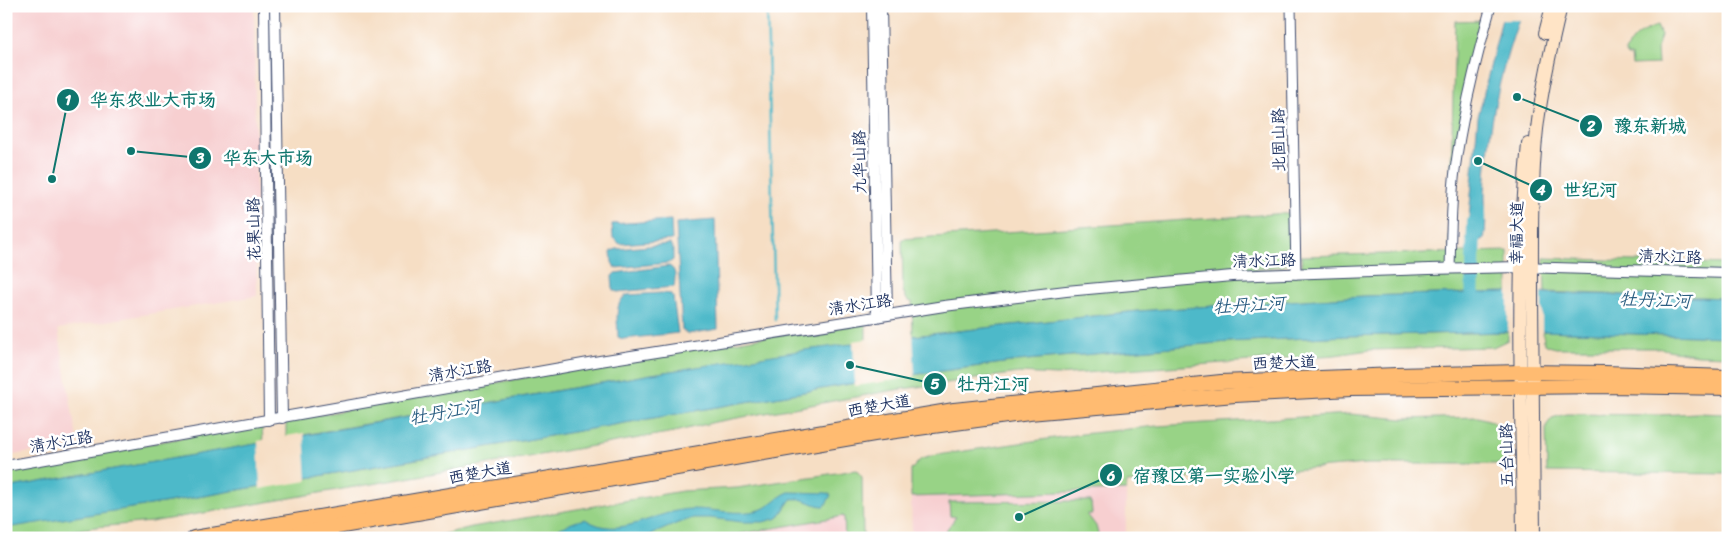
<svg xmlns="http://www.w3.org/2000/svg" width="1734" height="544" font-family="Sriracha,'LXGW WenKai TC',sans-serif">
  <rect width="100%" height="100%" fill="#fff"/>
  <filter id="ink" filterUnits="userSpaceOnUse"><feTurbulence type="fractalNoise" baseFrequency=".02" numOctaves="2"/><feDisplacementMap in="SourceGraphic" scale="10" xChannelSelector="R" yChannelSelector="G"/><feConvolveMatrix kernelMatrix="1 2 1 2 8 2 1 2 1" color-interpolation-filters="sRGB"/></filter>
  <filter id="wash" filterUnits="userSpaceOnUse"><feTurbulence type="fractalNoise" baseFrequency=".0096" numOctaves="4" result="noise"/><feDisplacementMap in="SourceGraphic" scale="20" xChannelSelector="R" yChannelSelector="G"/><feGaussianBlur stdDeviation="1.12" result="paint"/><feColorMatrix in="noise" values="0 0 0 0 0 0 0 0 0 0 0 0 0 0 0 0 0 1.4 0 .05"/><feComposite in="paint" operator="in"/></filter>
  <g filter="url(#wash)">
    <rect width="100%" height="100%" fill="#f6dec4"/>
    <g fill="#f7cfd0">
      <path d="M6,6H254L257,296L58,329L78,445L6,456Z"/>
      <path d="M1126,490V538H912L911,497Z"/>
      <path d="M845,516V538H717Z"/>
    </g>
    <g fill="#98d386" stroke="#5a8172">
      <path d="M1484,20L1467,91L1449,247L1455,21Z"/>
      <path d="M1657,26L1661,35L1657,49L1658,64L1632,65L1631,56H1627L1625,51C1629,47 1631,42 1635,38C1640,33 1650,28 1657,26Z"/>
      <path d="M1290,213V262L1283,266L1214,273L1302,268L1301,256L1508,251V292L1364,296L1138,311L913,336L912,302L907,300L903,291L902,239Z"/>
      <path d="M1544,258L1728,264V298L1545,292Z"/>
      <path d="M866,320V342L652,374L286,438V421L567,370Z"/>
      <path d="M1543,331L1728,337V356L1698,355L1656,348H1556L1548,346L1544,343Z"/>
      <path d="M1508,332V340L1493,347L1369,350L1335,355L1056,375L1019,373L895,390L715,422L674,432L151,522L96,527L21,538H6V527L163,503L873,380L1026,360L1228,342L1346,336Z"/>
      <path d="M1696,413L1728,414V474L1547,472L1546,426L1552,418L1566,414L1660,415Z"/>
      <path d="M1350,414L1403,419L1478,417L1492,421L1503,431L1508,444V464H1367L1127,483L1126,490L911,497V470L921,459L937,455L1082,434L1157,426Z"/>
      <path d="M262,424L263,443L6,488V469Z"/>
      <path d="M856,470L862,477L863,538H845L844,516L716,538H428L472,527L682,491L737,488Z"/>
      <path d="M1091,501L1092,514H1087L1096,526L1099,538H945L947,529L956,517L950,516L949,502Z"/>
    </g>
    <g fill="#4db9c9" stroke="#347494">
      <path d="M1505,6H1524C1509,45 1497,87 1491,129C1488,150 1486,173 1485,194C1485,210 1487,225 1484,240L1467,239L1478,117Z"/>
      <path d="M671,220L672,240L620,244L613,238L612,224Z"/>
      <path d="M715,220L718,329L688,334L682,330L676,223Z"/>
      <path d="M670,244L673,248V260L669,263L615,268L612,262L611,251L617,249Z"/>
      <path d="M669,266C677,270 675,278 674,287L617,292L613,289L612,276L615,273Z"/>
      <path d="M1508,292L1728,298V337L1543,331L1346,336L1228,342L1026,360L873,380L163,503L6,528V488L652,374L805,350L913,336L1138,311L1364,296Z"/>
      <path d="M662,293L671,294L673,297L678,333L623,339L618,337C618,323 613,303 627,295Z"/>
      <path d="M789,492L827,493L831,495L825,506C814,507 806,497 791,499L778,518L763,522H742L710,518H693L676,524L643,538H536C553,533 567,523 585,519C620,542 655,510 691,509C714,509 738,516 760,510C771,506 778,496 789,492Z"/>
    </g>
    <g fill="#f6dec4">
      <path d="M1503,6H1527L1522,20H1499Z"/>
      <path d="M1508,289L1542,290V333L1508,334Z"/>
      <path d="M913,333L915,377L855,386L853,341Z"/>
      <path d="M304,433L307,481L260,489L258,441Z"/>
    </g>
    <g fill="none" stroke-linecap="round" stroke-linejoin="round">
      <path stroke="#4db9c9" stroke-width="2.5" d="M767,6L775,320"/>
      <path stroke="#4db9c9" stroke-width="14" d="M1472,312L1474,221"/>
    </g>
  </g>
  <g filter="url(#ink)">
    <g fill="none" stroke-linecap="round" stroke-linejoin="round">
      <defs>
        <g id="minor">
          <path d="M1291,6L1296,274"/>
          <path d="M1450,268C1451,235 1451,202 1455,170C1462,115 1476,60 1491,6"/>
        </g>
        <g id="tertiary">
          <path d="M264,6L269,420"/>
          <path d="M275,6L282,418"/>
          <path d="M872,6L877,317"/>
          <path d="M881,6L887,315"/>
          <path d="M6,466L600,361L944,306L1066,291L1232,276L1429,269L1520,267L1728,273"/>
        </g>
        <g id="secondary">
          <path d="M1545,33L1552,6"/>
          <path d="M1523,538C1522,406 1515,275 1528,144"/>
          <path d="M1534,538C1534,457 1532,376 1532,295C1532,240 1531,184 1537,129C1542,87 1551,47 1561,6"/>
        </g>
        <g id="trunk">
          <path d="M194,538L954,410L1221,382L1396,375L1521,372L1605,373L1728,377"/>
          <path d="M273,538L874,434L1029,413L1235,395L1351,389L1608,386L1728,388"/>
        </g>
      </defs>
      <use href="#minor" stroke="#3c496d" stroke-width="11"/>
      <use href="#tertiary" stroke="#3c496d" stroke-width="12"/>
      <use href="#secondary" stroke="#3c496d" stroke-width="14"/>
      <use href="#trunk" stroke="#3c496d" stroke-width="16"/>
      <use href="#minor" stroke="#fff" stroke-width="9"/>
      <use href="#tertiary" stroke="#fff" stroke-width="10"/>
      <use href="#secondary" stroke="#ffe4c6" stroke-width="12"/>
      <use href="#trunk" stroke="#ffbb71" stroke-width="14"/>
    </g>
  </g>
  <g text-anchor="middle" stroke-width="5" stroke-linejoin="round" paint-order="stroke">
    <g font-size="16" fill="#1b2f5e" stroke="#fff">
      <text transform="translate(1278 140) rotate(-91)" y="6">北固山路</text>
      <text transform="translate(859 162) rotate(-91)" y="6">九华山路</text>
      <text transform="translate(253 229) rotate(-91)" y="6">花果山路</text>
      <text transform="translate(1516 233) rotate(-89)" y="6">幸福大道</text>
      <text transform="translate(1670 256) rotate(2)" y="6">清水江路</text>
      <text transform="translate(1264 260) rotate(-2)" y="6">清水江路</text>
      <text transform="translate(860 304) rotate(-9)" y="6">清水江路</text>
      <text transform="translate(1284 362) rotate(-2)" y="6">西楚大道</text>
      <text transform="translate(460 370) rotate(-10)" y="6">清水江路</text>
      <text transform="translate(879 405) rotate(-10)" y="6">西楚大道</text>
      <text transform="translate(61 441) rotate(-10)" y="6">清水江路</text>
      <text transform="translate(1506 455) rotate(-91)" y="6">五台山路</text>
      <text transform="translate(480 472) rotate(-10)" y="6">西楚大道</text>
    </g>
    <g font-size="18" font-style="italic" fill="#2c5f83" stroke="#fff">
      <text transform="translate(1655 300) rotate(2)" y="6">牡丹江河</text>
      <text transform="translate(1249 305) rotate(-3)" y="6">牡丹江河</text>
      <text transform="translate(445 412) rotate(-10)" y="6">牡丹江河</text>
    </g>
  </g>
  <path fill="none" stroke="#0f766e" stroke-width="2" d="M52 179L68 100M1517 97L1591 126M131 151L200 158M1478 161L1541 190M850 365L935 384M1019 517L1111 475"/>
  <g fill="#0f766e" stroke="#fff" stroke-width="2">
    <circle cx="52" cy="179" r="5"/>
    <circle cx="1517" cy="97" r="5"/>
    <circle cx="131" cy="151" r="5"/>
    <circle cx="1478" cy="161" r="5"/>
    <circle cx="850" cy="365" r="5"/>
    <circle cx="1019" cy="517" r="5"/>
    <circle cx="68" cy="100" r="12"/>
    <circle cx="1591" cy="126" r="12"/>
    <circle cx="200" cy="158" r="12"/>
    <circle cx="1541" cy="190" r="12"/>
    <circle cx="935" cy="384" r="12"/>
    <circle cx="1111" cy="475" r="12"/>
  </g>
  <g font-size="15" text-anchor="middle" font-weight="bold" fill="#fff">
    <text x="68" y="105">1</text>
    <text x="1591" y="131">2</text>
    <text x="200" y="163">3</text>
    <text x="1541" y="195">4</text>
    <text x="935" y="389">5</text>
    <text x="1111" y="481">6</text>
  </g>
  <g font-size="18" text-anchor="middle" font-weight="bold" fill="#0f766e" stroke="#fff" stroke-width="5" stroke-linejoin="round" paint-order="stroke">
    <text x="153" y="106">华东农业大市场</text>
    <text x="1650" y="132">豫东新城</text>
    <text x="268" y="164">华东大市场</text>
    <text x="1590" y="196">世纪河</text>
    <text x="993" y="390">牡丹江河</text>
    <text x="1214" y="482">宿豫区第一实验小学</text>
  </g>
  <rect width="1734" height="544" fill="none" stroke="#fff" stroke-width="25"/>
</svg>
